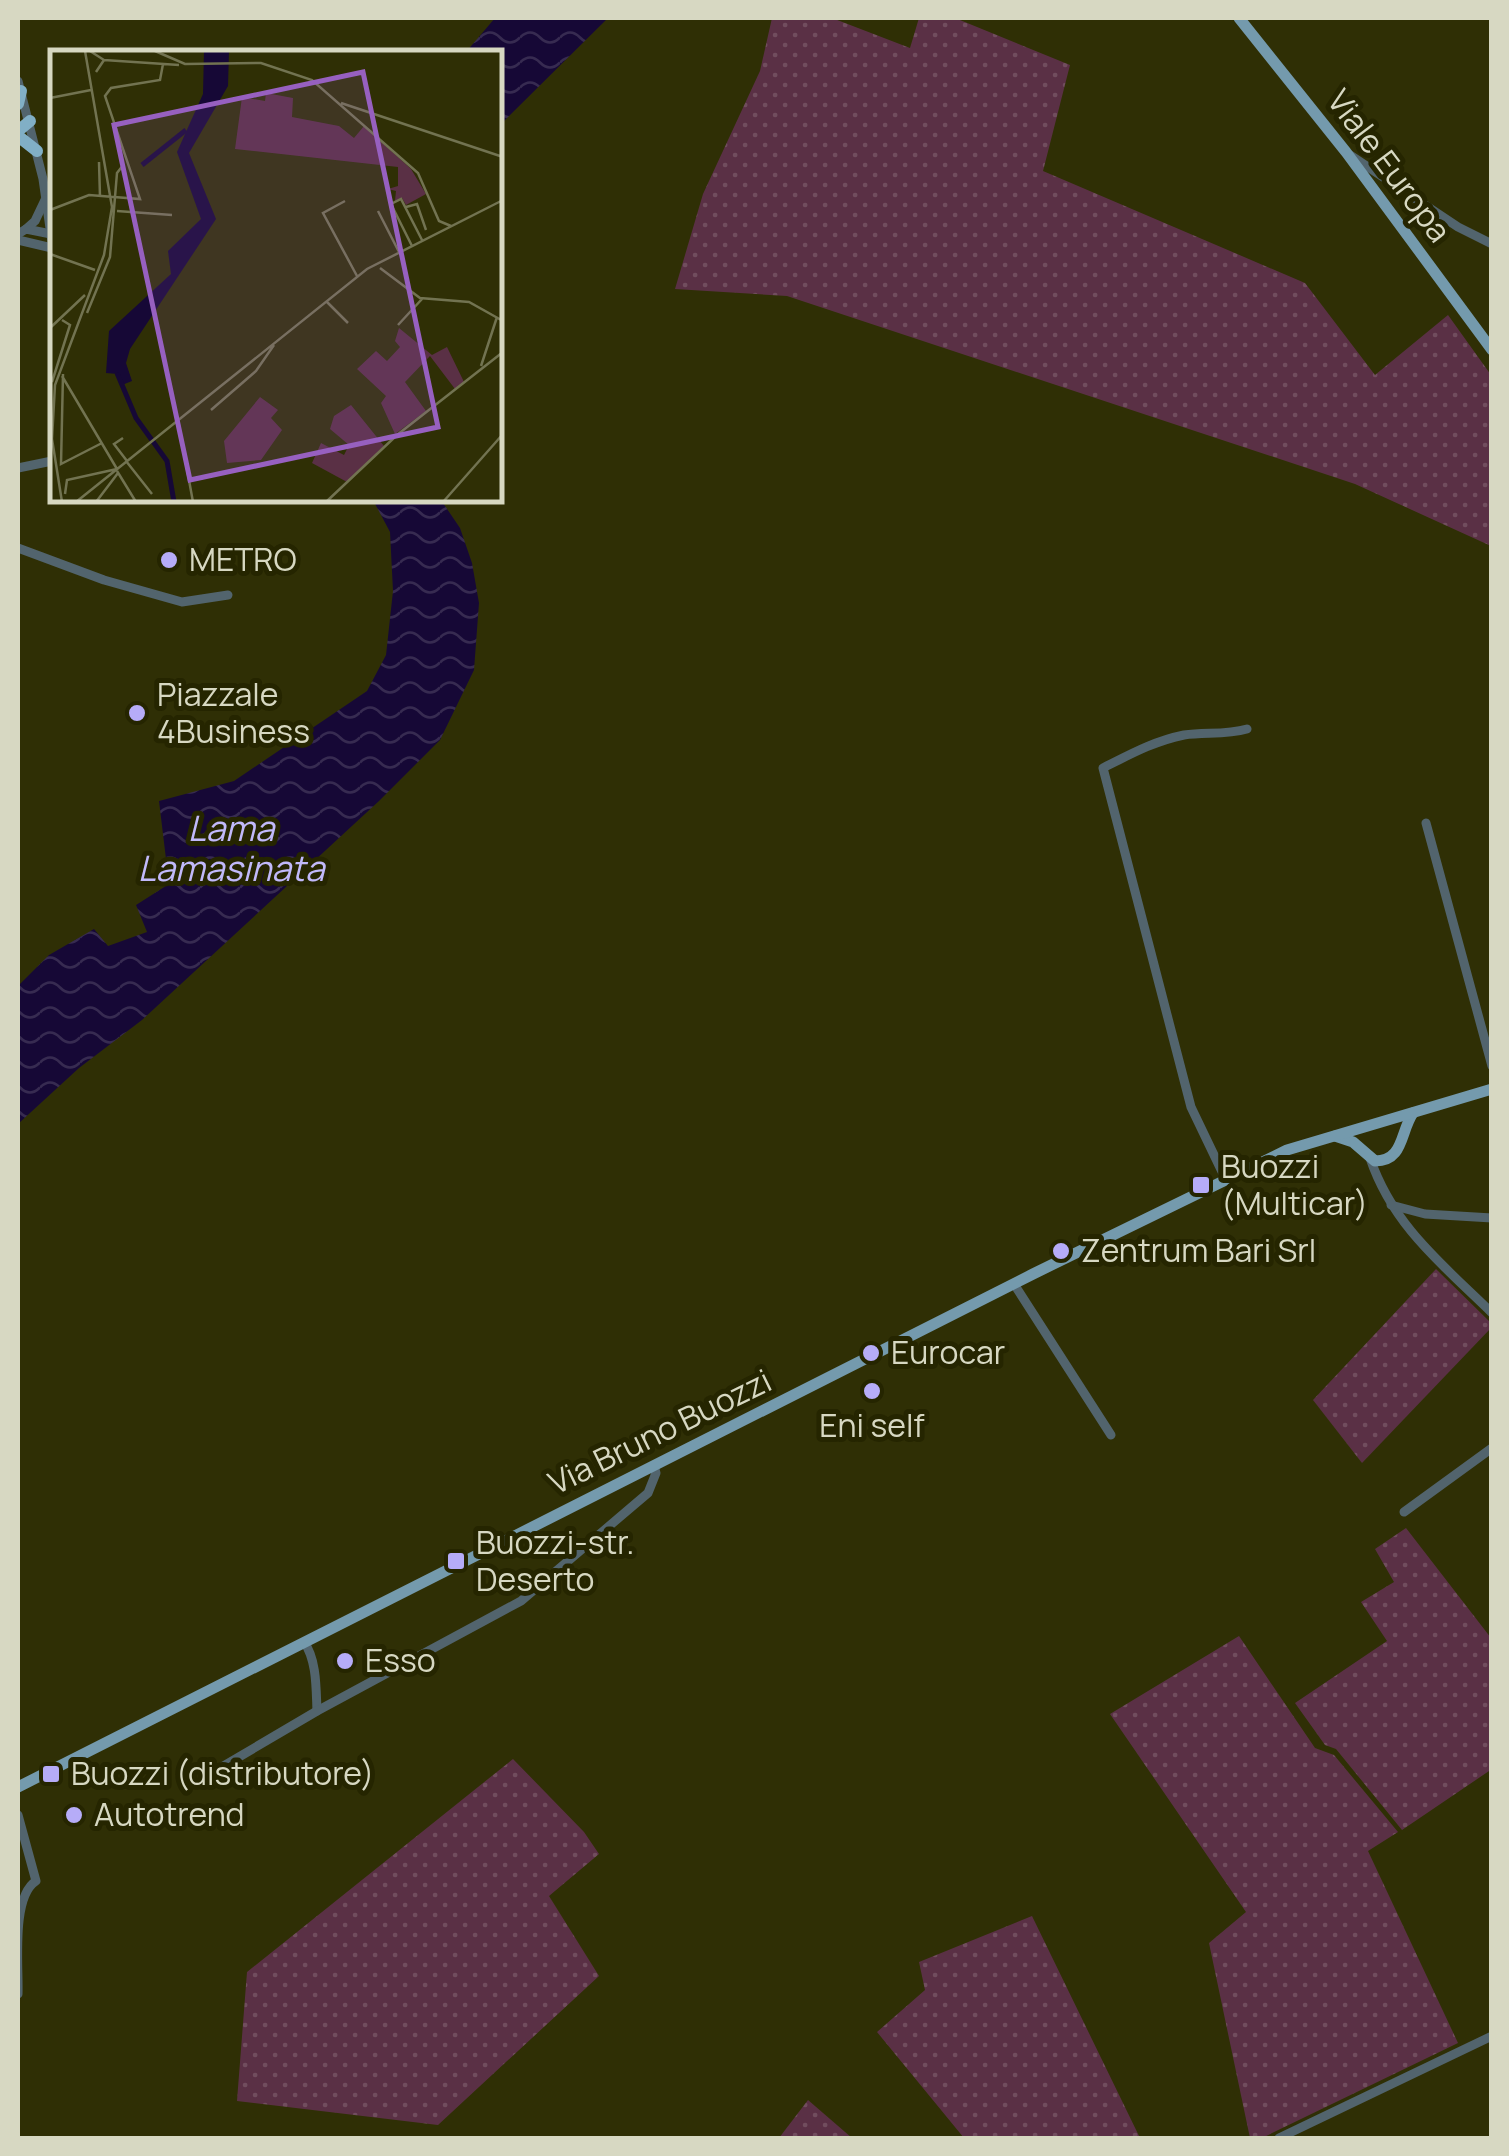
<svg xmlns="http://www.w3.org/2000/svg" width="1509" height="2156" font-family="Manrope,sans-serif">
  <defs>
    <pattern id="grass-dots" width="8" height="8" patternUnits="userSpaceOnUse" patternTransform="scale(2.5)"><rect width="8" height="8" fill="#5a3045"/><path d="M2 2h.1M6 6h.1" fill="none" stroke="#714d5e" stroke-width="1.8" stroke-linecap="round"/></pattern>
    <pattern id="water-waves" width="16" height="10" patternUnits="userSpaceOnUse" patternTransform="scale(2.5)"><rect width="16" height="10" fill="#160836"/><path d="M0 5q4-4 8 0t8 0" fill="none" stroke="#372b51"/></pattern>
  </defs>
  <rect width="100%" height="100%" fill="#2f2f05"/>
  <g fill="url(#grass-dots)">
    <path d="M772,18H832L910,48L919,18H955L1070,65L1043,171L1305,283L1375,375L1448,315L1491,375V546L1355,484L787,296L675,289L703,194L760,71Z"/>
    <path d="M1436,1269L1491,1323V1328L1362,1463L1313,1400Z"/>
    <path d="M1406,1528L1491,1638L1492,1769L1402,1830L1336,1749L1325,1745L1295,1703L1387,1641L1361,1602L1394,1582L1375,1549Z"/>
    <path d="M1239,1636L1315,1748L1334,1755L1398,1832L1368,1851L1458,2043L1262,2138H1250L1209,1943L1246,1912L1110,1714Z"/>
    <path d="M513,1759L584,1832L599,1854L549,1896L599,1976L438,2125L237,2101L247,1972Z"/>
    <path d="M1032,1916L1140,2138H964L877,2032L925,1990L919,1962Z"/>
    <path d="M808,2100L852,2138H779Z"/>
  </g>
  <g fill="url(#water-waves)">
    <path d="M495,18H608L500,125V52H466Z"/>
    <path d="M373,500H441L460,528L472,563L479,603L474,670L440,740L379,801L142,1020L79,1068L18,1124V986L49,955L94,929L108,946L147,932L136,905L169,884L159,801L234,781L367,691L386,655L393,591L390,532Z"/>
  </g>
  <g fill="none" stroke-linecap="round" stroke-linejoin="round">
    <g stroke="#52646d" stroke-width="9">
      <path d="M18,81L43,179L52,242"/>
      <path d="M1350,155L1458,227L1492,244"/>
      <path d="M26,229L35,221L45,200"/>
      <path d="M18,234L26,229L51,234"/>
      <path d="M18,240L52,248"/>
      <path d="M18,468L52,461"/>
      <path d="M18,548L104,580L182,602L228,595"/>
      <path d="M1426,823L1492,1066"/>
      <path d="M1370,1158C1393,1226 1442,1264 1492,1313"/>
      <path d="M1226,1180L1191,1107L1103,768C1129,755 1154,741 1184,735C1205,732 1226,735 1247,729"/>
      <path d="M1391,1205L1425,1214L1492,1218"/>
      <path d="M1014,1284L1111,1435"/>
      <path d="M1404,1512L1492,1448"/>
      <path d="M304,1642C317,1660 316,1689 317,1711"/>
      <path d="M210,1774L317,1711L521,1601L648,1493L656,1473L654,1465"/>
      <path d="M18,1815L36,1881C11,1897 19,1966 18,1994"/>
      <path d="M1279,2138L1492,2036"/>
    </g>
    <g stroke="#749aad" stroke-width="11">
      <path d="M1239,18L1346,152L1492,350"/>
      <path d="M1335,1136L1353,1142L1375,1161C1404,1161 1400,1132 1413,1113"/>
      <path d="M18,1787L1033,1274L1287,1150L1492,1089"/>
    </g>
    <g stroke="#81afc6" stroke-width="12">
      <path d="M18,104L21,91"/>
      <path d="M18,131L30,121"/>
      <path d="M18,136L37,151"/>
    </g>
  </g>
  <g fill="#b6acf8" stroke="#252500" stroke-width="4">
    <circle cx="169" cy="560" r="10"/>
    <circle cx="137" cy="713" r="10"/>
    <rect x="1191" y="1175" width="20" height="20" rx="5"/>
    <circle cx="1061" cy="1251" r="10"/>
    <circle cx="871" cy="1353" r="10"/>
    <circle cx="872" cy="1391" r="10"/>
    <rect x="446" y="1551" width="20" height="20" rx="5"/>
    <circle cx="345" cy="1661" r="10"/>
    <rect x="41" y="1764" width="20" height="20" rx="5"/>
    <circle cx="74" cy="1815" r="10"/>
  </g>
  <g text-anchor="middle" stroke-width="10" stroke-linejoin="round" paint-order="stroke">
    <g font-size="32" fill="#d7d8c2" stroke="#252500">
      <text transform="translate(1389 166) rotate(53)" y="11">Viale Europa</text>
      <text transform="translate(660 1432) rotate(-26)" y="11">Via Bruno Buozzi</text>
    </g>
    <g font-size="32" fill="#d7d8c2" stroke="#252500" text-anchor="start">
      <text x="189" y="571">METRO</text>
      <text x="157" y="706">Piazzale<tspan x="157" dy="37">4Business</tspan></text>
      <text x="1221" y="1178">Buozzi<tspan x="1221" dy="37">(Multicar)</tspan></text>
      <text x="1081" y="1262">Zentrum Bari Srl</text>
      <text x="891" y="1364">Eurocar</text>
      <text x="872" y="1437" text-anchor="middle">Eni self</text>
      <text x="476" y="1554">Buozzi-str.<tspan x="476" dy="37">Deserto</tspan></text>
      <text x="365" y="1672">Esso</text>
      <text x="71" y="1785">Buozzi (distributore)</text>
      <text x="94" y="1826">Autotrend</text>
    </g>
    <g font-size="35" font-style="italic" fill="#c1b9fa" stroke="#252500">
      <text x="231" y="841">Lama<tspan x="231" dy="40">Lamasinata</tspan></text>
    </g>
  </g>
  <g transform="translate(50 50)">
    <rect width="452" height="452" fill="#2f2f05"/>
    <path d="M216,43L243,48L242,67L289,76L304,88L314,76L361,119L376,144L356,155L352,148L345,151L346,141L338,139L348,136V117L185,99L192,47L215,51ZM349,278L382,305L397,297L414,332L405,339L380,306L355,332L376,361L345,384L331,353L336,346L307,319L326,301L337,311L350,297L345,291ZM210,347L228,360L221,368L232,380L211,410L177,413L174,391ZM301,355L334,396L297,432L262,413L271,393L294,405L299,395L280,379L284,366Z" fill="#5a3045"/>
    <path d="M154,1H179L178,36L139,103L166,169L80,299L76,313L82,331L72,335L68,324L56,323L59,281L121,224L118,201L151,169L127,102L153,44Z" fill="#160836"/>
    <path fill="none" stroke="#160836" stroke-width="5" d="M92,115L136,80M67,323L86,368L117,411L124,452"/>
    <path fill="none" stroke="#727351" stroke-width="2.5" d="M40,1L54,10L46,22M105,1L135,14L211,13L262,30L368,123L389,171L401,176M54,10L129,15M0,48L41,40M291,53L453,107M49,112L50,147M295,151L273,163L307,226M356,157L367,154L376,180M0,160L39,145L90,149L55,46L61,38L110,30L113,14M67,161L122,165M328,161L349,202M362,196L341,154L351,149L372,190M0,204L45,220M330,218L370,248L419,252L453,271M276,251L298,273M37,263L60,207L67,123L74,114M348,275L372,249M0,278L35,245M431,316L447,267M13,324L11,414L52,393M12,326L67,419M2,332L20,275L12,270M161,360L206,321L224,295M128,370L143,452M73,388L64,394L77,411M76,411L102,444M67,421L86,452M15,444L17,430L67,419M12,452L2,389L5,335L54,205L62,157L35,1M26,452L317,219L453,150M46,452L68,423M276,452L347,385L453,302M393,452L453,384"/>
    <path fill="#9760c0" fill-opacity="0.15" stroke="#9760c0" stroke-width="5" d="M313,22L388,377L140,430L64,75Z"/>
    <rect width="452" height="452" fill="none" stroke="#d7d8c2" stroke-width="5"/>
  </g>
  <rect width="1509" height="2156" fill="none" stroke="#d7d8c2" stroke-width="40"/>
</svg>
